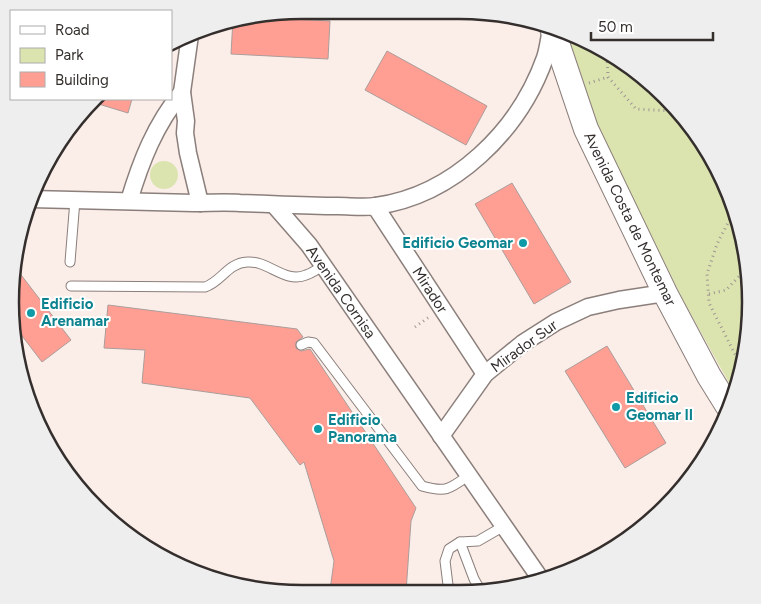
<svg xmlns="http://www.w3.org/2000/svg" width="761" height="604" font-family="Figtree,sans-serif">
  <rect width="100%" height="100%" fill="#fbede8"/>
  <g fill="#dbe4af">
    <path d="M560,30L651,82L712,156L749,264L741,378L734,392L684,302L596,123Z"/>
    <circle cx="164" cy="175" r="14"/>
  </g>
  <g fill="#ff9f93" stroke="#ab9d9b">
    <path d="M249,17L330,21L328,59L231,54L233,19Z"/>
    <path d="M387,51L487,106L466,145L365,90Z"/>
    <path d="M93,99H132L128,113L92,102Z"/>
    <path d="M512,183L571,282L534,304L475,204Z"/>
    <path d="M15,267L71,340L42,362L13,324L10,302Z"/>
    <path d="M108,305L297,329L303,337L296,342V348L301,351L310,349L416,508L411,521L406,592L330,590L334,561L304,462L300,465L250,398L142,383L145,350L104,348Z"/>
    <path d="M607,346L666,443L625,468L565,371Z"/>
  </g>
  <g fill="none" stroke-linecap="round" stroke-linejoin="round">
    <defs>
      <g id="lane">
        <path d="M70,262L75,200"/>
        <path d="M71,286L205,287C221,282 228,263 247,262C268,260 285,284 306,275C312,273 318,269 323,265"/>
        <path d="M301,345L308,342L314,343L422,486C446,493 450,489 469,475"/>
        <path d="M460,542L474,579L482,593"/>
        <path d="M449,593L445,561L449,549L460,542L478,541L504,526"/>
      </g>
      <g id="street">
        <path d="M190,35L182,92L186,121L185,133L188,153L200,203"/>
        <path d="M31,199C86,200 140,202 194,203C209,203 225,202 240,203C273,204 305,206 338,206C350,206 364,208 376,206C454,195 519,131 545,58C548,49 549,39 551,29"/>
        <path d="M129,201C141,161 155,125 182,92"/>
        <path d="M275,206L309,245L542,581"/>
        <path d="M375,206L485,374"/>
        <path d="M441,436L485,374L523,343L556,322L588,307L619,300L665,293"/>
      </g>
      <path id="secondary" d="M551,25L586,129L665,293L709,376L727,405"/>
    </defs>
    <use href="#lane" stroke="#8b7f7b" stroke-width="11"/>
    <use href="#street" stroke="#8b7f7b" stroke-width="19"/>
    <use href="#secondary" stroke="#8b7f7b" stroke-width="26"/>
    <g stroke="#9f9592" stroke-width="3" stroke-dasharray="1 4" stroke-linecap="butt">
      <path d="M607,57L608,77L636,109L675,111"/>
      <path d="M589,83L608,77"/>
      <path d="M732,215L717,244L707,274L709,303L742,368"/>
      <path d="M709,294L726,290L745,270H748"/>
      <path d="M415,327L429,317"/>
    </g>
    <use href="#lane" stroke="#fff" stroke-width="9"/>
    <use href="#street" stroke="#fff" stroke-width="16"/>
    <use href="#secondary" stroke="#fff" stroke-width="24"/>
  </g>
  <g fill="#0f9aa8" stroke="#fff" stroke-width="2">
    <circle cx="523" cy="243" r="5"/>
    <circle cx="31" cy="313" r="5"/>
    <circle cx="616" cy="407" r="5"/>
    <circle cx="318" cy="429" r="5"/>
  </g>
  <g text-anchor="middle" stroke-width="4" stroke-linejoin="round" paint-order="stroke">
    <g font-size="15" fill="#342f2d" stroke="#fff">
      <text transform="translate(630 219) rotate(64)" y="5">Avenida Costa de Montemar</text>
      <text transform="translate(430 290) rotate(57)" y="5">Mirador</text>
      <text transform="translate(341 292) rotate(55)" y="5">Avenida Cornisa</text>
      <text transform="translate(524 346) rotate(-36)" y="5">Mirador Sur</text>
    </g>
    <g font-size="15" font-weight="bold" fill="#0d838f" stroke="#fff" text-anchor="start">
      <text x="513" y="248" text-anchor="end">Edificio Geomar</text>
      <text x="41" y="309">Edificio<tspan x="41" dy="17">Arenamar</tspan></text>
      <text x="626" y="403">Edificio<tspan x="626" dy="17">Geomar II</tspan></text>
      <text x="328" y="425">Edificio<tspan x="328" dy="17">Panorama</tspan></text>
    </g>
  </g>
  <path d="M0 0H761V604H0ZM302 19H459A283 283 0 0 1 742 302V302A283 283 0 0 1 459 585H302A283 283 0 0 1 19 302V302A283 283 0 0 1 302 19Z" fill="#efeeee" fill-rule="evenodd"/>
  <path fill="none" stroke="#342f2d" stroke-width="2.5" d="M302 19H459A283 283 0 0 1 742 302V302A283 283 0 0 1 459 585H302A283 283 0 0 1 19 302V302A283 283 0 0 1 302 19Z"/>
  <rect x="10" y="10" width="162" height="90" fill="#ffffff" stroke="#aeacab"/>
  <rect x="20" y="26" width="25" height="8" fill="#ffffff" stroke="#aeacab"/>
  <text x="55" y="35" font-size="15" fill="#342f2d">Road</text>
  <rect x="20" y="48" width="25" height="15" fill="#dbe4af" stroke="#aeacab"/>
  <text x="55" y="60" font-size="15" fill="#342f2d">Park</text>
  <rect x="20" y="72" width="25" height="15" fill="#ff9f93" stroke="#aeacab"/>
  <text x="55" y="85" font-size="15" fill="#342f2d">Building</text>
  <path d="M591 32v8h122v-8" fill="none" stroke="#342f2d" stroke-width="2.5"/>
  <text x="598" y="32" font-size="15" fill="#342f2d" stroke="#ffffff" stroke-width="4" paint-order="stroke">50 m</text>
</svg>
